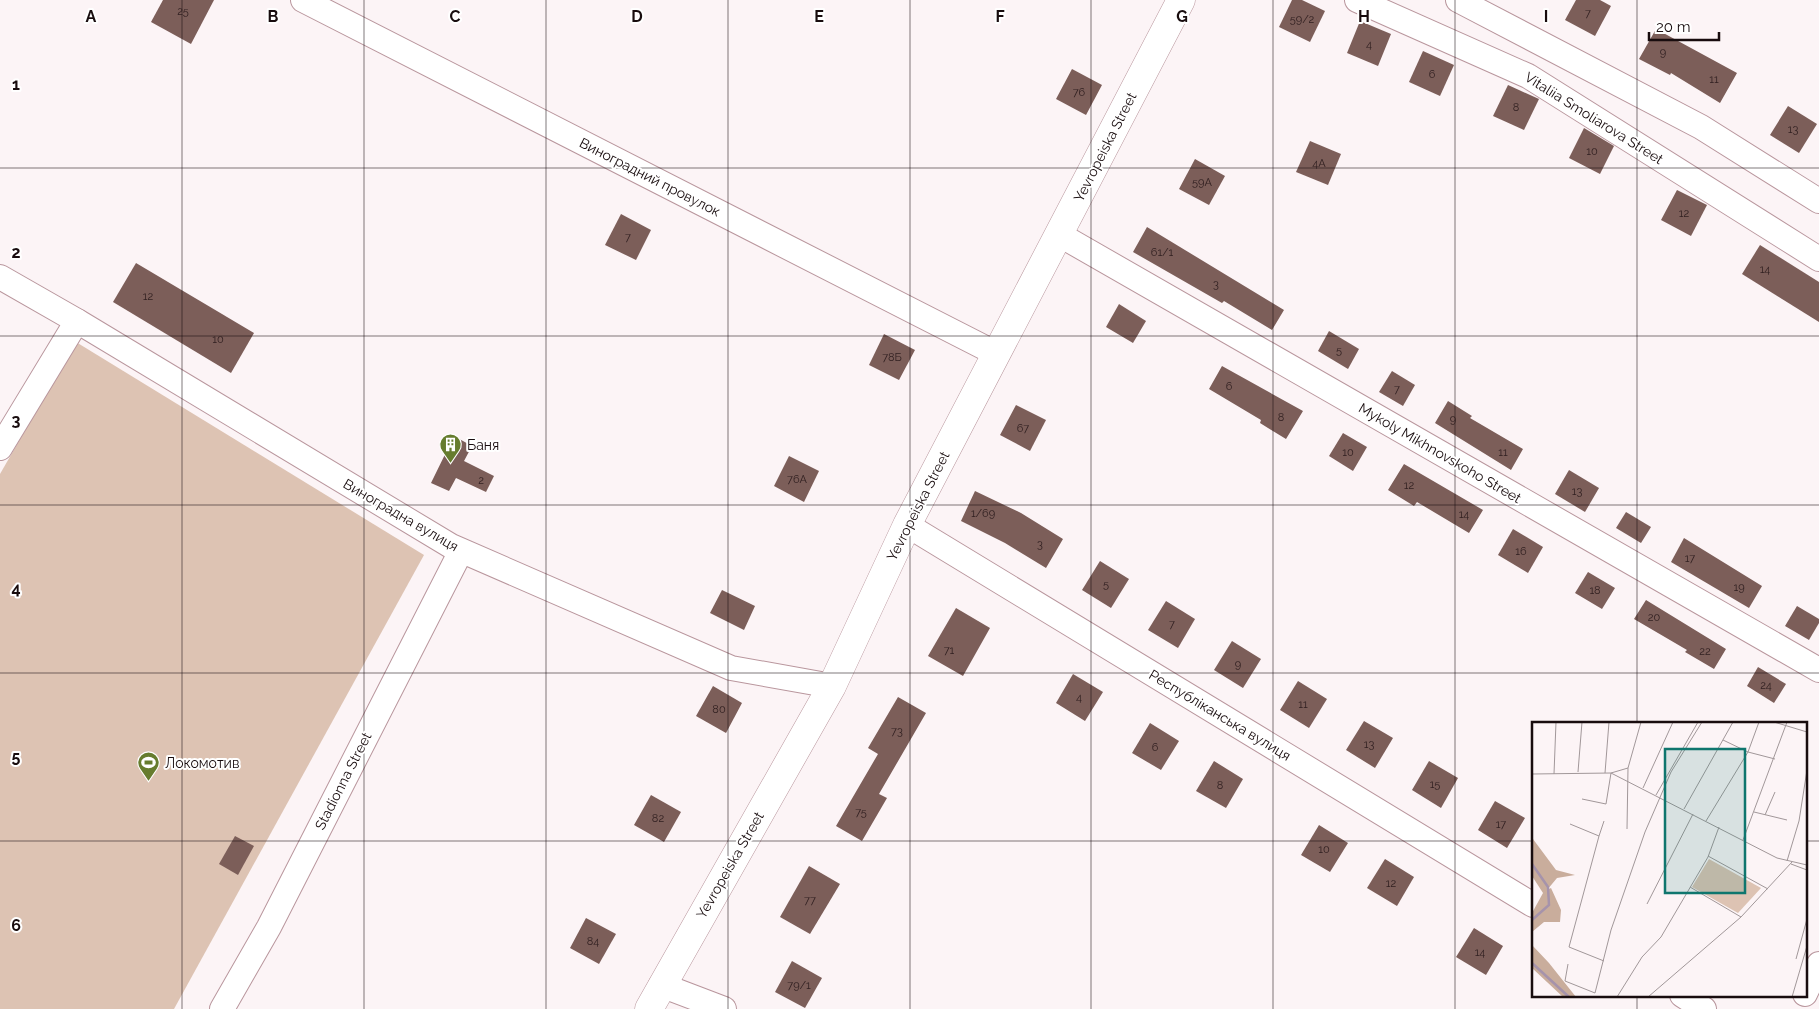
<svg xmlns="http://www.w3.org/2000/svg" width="1819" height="1009" font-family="Raleway,sans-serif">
  <rect width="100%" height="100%" fill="#fcf4f6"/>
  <path fill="#ddc3b3" d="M76,342L424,555L174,1009H0V474Z"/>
  <g fill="#7c5e59">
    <path d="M163,0H214L191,44L151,22Z"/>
    <path d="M1292,0H1302L1325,11L1310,42L1279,27Z"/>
    <path d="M1576,0H1600L1611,6L1595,36L1565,20Z"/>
    <path d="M1360,21L1391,34L1378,66L1347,53Z"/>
    <path d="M1656,29L1737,73L1720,103L1671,73L1670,75L1639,59Z"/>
    <path d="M1423,51L1454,65L1440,96L1409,82Z"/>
    <path d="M1072,69L1102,85L1086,115L1056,99Z"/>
    <path d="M1508,85L1539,99L1524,130L1493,116Z"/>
    <path d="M1788,106L1817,124L1799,153L1770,135Z"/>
    <path d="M1584,128L1614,146L1600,174L1569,158Z"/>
    <path d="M1310,141L1341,154L1328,185L1296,172Z"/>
    <path d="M1195,159L1225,176L1209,205L1179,189Z"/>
    <path d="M1677,190L1707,205L1691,236L1661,220Z"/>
    <path d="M621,214L651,230L636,260L605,245Z"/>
    <path d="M1147,227L1284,310L1272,330L1224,301L1222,303L1133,252Z"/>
    <path d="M1760,245L1819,282V322L1742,274Z"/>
    <path d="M136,263L254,333L231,373L113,302Z"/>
    <path d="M1119,304L1146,321L1133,343L1106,327Z"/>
    <path d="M1329,331L1359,349L1348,369L1318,351Z"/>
    <path d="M884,334L915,350L899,380L869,365Z"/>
    <path d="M1222,366L1303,411L1286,439L1260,423L1261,420L1209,389Z"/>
    <path d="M1392,371L1415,385L1403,406L1379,392Z"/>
    <path d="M1448,401L1472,416L1470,418L1523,449L1511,470L1435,423Z"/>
    <path d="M1016,405L1046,420L1030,451L1000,435Z"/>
    <path d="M1343,433L1367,447L1353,471L1329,456Z"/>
    <path d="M454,436L472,446L464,461L494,476L486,492L456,478L449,491L431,483Z"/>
    <path d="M789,456L819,471L804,502L774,486Z"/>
    <path d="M1404,464L1483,510L1469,533L1417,502L1414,506L1388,490Z"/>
    <path d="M1569,470L1599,488L1585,512L1555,494Z"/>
    <path d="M975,491L1021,513L1063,539L1046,568L1005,543L961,521Z"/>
    <path d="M1626,512L1651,527L1641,543L1616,528Z"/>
    <path d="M1513,529L1543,547L1528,573L1498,555Z"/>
    <path d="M1684,538L1762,586L1749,608L1671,562Z"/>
    <path d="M1100,561L1129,579L1111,608L1082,590Z"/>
    <path d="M1588,572L1615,588L1602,609L1575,593Z"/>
    <path d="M722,590L755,606L744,630L710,613Z"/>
    <path d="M1646,600L1726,649L1714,669L1685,652L1687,650L1634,619Z"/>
    <path d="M1166,601L1195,619L1178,648L1148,630Z"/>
    <path d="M1797,606L1819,619V623L1809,640L1785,626Z"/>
    <path d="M956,608L990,628L963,676L928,656Z"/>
    <path d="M1232,641L1261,659L1243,688L1214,670Z"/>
    <path d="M1758,667L1786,684L1774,703L1747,686Z"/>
    <path d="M1073,674L1103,692L1085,721L1056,703Z"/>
    <path d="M1298,681L1327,699L1309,728L1280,710Z"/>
    <path d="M713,686L742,703L726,733L696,716Z"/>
    <path d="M898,697L926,713L879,794L887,798L862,841L836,826L878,754L868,748Z"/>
    <path d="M1364,721L1393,738L1375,768L1346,750Z"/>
    <path d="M1150,723L1179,741L1161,770L1132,753Z"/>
    <path d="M1214,761L1243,779L1226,808L1196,791Z"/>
    <path d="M1429,761L1458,778L1441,808L1412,790Z"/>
    <path d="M651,795L681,812L664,842L634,825Z"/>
    <path d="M1495,801L1525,818L1507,848L1478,830Z"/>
    <path d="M1319,825L1348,843L1330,872L1301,855Z"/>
    <path d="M235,836L254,846L238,875L219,864Z"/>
    <path d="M1385,859L1414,877L1397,906L1367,888Z"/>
    <path d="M809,866L840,884L810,934L780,917Z"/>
    <path d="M586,918L616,934L599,964L570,948Z"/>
    <path d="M1474,928L1503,946L1486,975L1456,957Z"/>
    <path d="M792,961L822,978L805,1008L775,992Z"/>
  </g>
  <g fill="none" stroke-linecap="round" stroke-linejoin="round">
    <defs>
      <g id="minor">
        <path d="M303,0L997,354"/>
        <path d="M1357,0L1528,76L1819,259"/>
        <path d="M1458,0L1701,127L1819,201"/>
        <path d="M1060,235L1819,670"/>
        <path d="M0,277L77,321L451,546L731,668L832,686"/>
        <path d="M0,448L77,321"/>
        <path d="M907,525L1533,905"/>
        <path d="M661,985L724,1009"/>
        <path d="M1805,994L1819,964"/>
        <path d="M1682,995L1704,1009"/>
        <path d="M222,1009L269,927L461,551"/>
      </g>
      <path id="tertiary" d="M649,1009L832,686L907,525L1181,0"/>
    </defs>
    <use href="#minor" stroke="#b9969d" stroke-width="26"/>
    <use href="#tertiary" stroke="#b9969d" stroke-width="29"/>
    <use href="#minor" stroke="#fff" stroke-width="24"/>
    <use href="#tertiary" stroke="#fff" stroke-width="28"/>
  </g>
  <path fill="none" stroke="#180c0e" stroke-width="1" stroke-opacity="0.55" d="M182,0V1009M364,0V1009M546,0V1009M728,0V1009M910,0V1009M1091,0V1009M1273,0V1009M1455,0V1009M1637,0V723M0,168H1819M0,336H1819M0,505H1819M0,673H1819M0,841H1533M1805,841H1819M1637,995V1009"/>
  <defs>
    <symbol id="building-pin" viewBox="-11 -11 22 30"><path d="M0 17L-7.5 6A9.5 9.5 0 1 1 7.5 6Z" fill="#667c2e" stroke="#fff"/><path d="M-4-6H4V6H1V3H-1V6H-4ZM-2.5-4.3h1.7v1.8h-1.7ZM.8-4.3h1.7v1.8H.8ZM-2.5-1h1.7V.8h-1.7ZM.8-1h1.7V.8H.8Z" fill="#fff"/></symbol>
    <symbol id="stadium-pin" viewBox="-11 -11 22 30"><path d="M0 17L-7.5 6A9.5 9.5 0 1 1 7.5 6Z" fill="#667c2e" stroke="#fff"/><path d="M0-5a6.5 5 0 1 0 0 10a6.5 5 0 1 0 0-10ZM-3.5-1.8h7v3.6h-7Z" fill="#fff"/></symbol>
  </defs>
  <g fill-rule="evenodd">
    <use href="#building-pin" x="438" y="432" width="25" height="34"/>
    <use href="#stadium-pin" x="136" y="750" width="25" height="34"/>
  </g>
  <g text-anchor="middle" stroke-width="4" stroke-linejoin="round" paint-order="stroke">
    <g font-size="11" fill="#312021">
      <text x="183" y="15">25</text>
      <text x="1588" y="17">7</text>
      <text x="1302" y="23">59/2</text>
      <text x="1369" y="48">4</text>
      <text x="1663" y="56">9</text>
      <text x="1432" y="78">6</text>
      <text x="1714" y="83">11</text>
      <text x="1079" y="96">76</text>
      <text x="1516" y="111">8</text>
      <text x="1793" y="133">13</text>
      <text x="1592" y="155">10</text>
      <text x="1319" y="167">4А</text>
      <text x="1202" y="186">59А</text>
      <text x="1684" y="217">12</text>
      <text x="628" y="241">7</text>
      <text x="1162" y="256">61/1</text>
      <text x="1765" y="273">14</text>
      <text x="1216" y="288">3</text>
      <text x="148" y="300">12</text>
      <text x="218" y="343">10</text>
      <text x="1339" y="354">5</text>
      <text x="892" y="361">78Б</text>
      <text x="1229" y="390">6</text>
      <text x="1397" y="393">7</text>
      <text x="1281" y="421">8</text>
      <text x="1453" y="423">9</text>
      <text x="1023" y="432">67</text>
      <text x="1348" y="456">10</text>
      <text x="1503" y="456">11</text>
      <text x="797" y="483">76А</text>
      <text x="481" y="484">2</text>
      <text x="1409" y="489">12</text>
      <text x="1577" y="495">13</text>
      <text x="983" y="517">1/69</text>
      <text x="1464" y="518">14</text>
      <text x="1040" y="548">3</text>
      <text x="1521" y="555">16</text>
      <text x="1690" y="562">17</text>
      <text x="1106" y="588">5</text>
      <text x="1739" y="591">19</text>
      <text x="1595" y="594">18</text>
      <text x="1654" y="621">20</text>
      <text x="1172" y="628">7</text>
      <text x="949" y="654">71</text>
      <text x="1705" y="655">22</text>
      <text x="1238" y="668">9</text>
      <text x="1766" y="689">24</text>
      <text x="1079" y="701">4</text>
      <text x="1303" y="708">11</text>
      <text x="719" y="713">80</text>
      <text x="897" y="735">73</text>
      <text x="1369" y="748">13</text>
      <text x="1155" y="751">6</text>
      <text x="1435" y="788">15</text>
      <text x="1220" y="789">8</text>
      <text x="861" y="816">75</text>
      <text x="658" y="822">82</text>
      <text x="1501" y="828">17</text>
      <text x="1324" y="853">10</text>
      <text x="1391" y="887">12</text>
      <text x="810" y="904">77</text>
      <text x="593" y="945">84</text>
      <text x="1480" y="956">14</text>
      <text x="799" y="989">79/1</text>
    </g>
    <g font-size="14" fill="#180c0e" stroke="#fff">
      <text transform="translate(1594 118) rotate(32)" y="5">Vitaliia Smoliarova Street</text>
      <text transform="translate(1105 147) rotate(-63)" y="5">Yevropeiska Street</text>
      <text transform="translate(650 177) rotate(27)" y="5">Виноградний провулок</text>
      <text transform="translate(1440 453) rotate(30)" y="5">Mykoly Mikhnovskoho Street</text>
      <text transform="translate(918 506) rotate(-63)" y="5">Yevropeiska Street</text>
      <text transform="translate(401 515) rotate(30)" y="5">Виноградна вулиця</text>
      <text transform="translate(1220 715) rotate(31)" y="5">Республіканська вулиця</text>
      <text transform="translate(343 781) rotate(-63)" y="5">Stadionna Street</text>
      <text transform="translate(730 865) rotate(-60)" y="5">Yevropeiska Street</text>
    </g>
    <g font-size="14" fill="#180c0e" stroke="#fff" text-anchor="start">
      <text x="467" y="450">Баня</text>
      <text x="165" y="768">Локомотив</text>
    </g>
  </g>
  <g transform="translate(1532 722)">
    <rect width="275" height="275" fill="#fcf4f6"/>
    <path d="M177,137L229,166L206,191L160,165Z" fill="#ddc3b3"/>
    <path d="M1,117L24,148L43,153L25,156L15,168L19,166L29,188L28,200H12L0,210V191L11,171L0,154ZM0,223L17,241L44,275H31L0,246Z" fill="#c9ad9c"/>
    <path fill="none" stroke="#a693ab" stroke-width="2.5" d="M0,142L16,165L17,183L0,198M0,241L37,275"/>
    <path fill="none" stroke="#a19799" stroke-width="1" d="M242,0L275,10M191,18L216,30L243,37M46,50L50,0M73,51L77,0M0,52L79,51L245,136L275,143M22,52L24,0M111,66L141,0M124,73L166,0M50,77L74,82L79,51L96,46M152,87L201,0M222,90L255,98M233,93L243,70M174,99L216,30L227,0M38,102L67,114L72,99M95,107L96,46L109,0M67,114L37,225L72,239M211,118L255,0M176,134L236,167M255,139L267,99L275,48M259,142L275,148M158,165L209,195M115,182L161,92M264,237L275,197M36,242L33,259L63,271L79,208L113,110L139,50L170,0M85,275L110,235L129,215L176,135L187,105M116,275L209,195L260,140M260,275L275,224"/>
    <path fill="#0f766e" fill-opacity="0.15" stroke="#0f766e" stroke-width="2.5" d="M133,27H213V171H133Z"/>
    <rect width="275" height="275" fill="none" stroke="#180c0e" stroke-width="2.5"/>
  </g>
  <g font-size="16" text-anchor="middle" font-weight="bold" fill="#180c0e" stroke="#fff" stroke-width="4" stroke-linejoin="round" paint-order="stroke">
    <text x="91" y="22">A</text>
    <text x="273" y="22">B</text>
    <text x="455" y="22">C</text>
    <text x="637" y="22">D</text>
    <text x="819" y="22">E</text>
    <text x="1000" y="22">F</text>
    <text x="1182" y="22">G</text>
    <text x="1364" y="22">H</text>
    <text x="1546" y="22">I</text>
    <text x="16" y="90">1</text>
    <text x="16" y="258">2</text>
    <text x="16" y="426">3</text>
    <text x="16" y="594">4</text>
    <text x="16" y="762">5</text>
    <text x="16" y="931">6</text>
  </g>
  <path d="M1649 32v8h70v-8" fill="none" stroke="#180c0e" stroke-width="2.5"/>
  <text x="1656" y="32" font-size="15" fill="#180c0e" stroke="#ffffff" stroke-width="4" paint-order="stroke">20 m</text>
</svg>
